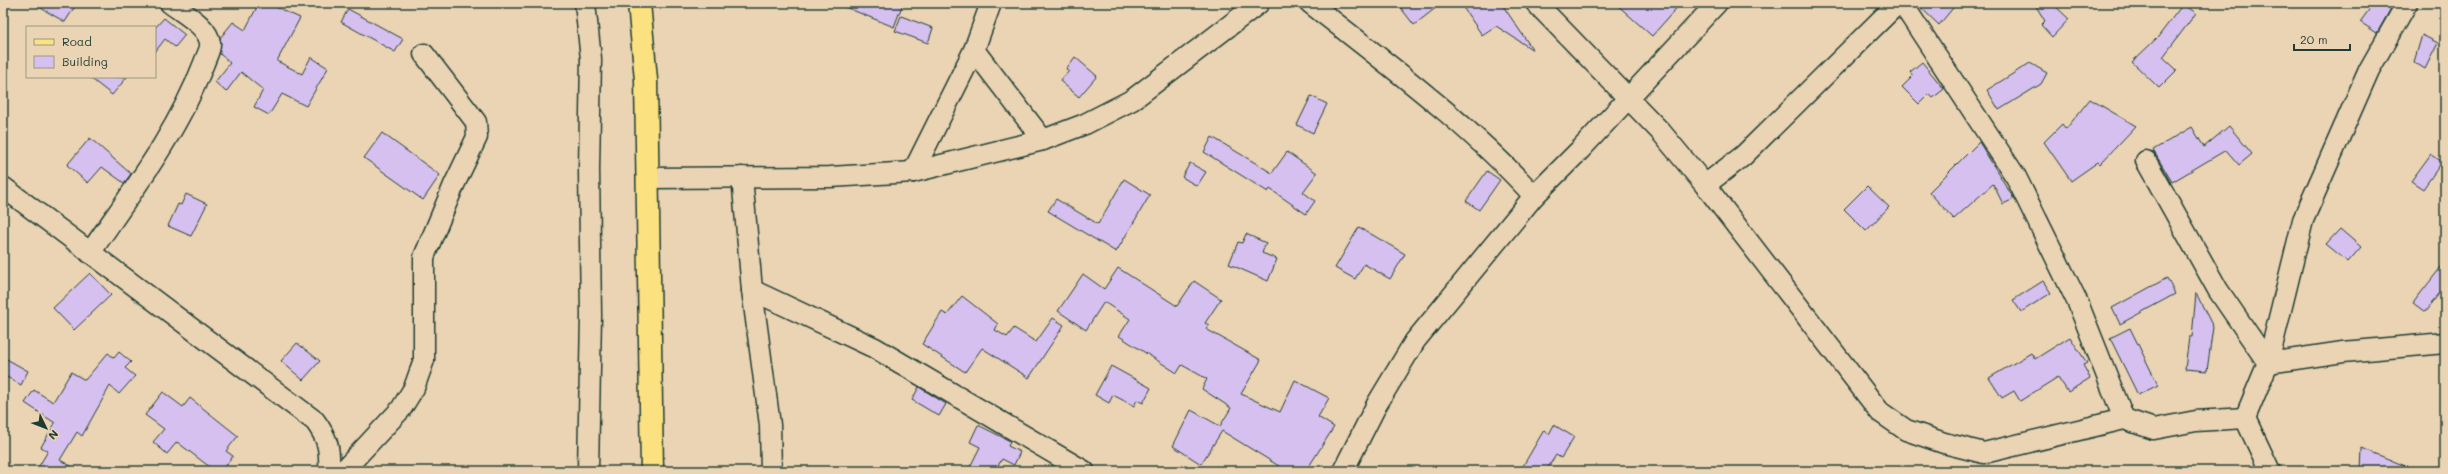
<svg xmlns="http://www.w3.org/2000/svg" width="2448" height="474" font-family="Mali,sans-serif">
  <rect width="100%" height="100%" fill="#ebd4b4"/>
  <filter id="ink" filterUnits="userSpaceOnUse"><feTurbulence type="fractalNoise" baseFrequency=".025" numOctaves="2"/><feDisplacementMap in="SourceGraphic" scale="8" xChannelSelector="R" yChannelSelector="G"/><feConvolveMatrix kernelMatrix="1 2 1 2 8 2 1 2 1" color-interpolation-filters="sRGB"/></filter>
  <g filter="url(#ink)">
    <g fill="#d6c0f0" stroke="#1f3d34">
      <path d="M32,3H77L65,22Z"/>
      <path d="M259,3H267L300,18L277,61L302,74L311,57L328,68L306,106L282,94L269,115L254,107L263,90L241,72L226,92L215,82L230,63L220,54V38L233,22L245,30Z"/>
      <path d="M835,3H903L894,27Z"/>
      <path d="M1397,3H1442L1414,25Z"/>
      <path d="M1460,3H1501L1533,50L1496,26L1482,35Z"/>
      <path d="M1615,3H1681L1652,36Z"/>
      <path d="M1916,3H1957L1939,25Z"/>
      <path d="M2034,3H2052L2069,19L2052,37L2041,25L2045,21Z"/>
      <path d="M2374,3H2394L2377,33L2360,22Z"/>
      <path d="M2183,4L2196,13L2163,57L2177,70L2159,88L2132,62L2158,37Z"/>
      <path d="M348,9L403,39L395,52L341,22Z"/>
      <path d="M901,16L933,28L928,43L895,31Z"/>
      <path d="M164,18L185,35L175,47L165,39L155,52V28Z"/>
      <path d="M2422,35L2438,43L2425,69L2414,62Z"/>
      <path d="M1075,57L1097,76L1079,97L1060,81L1069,71L1066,69Z"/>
      <path d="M1922,62L1944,89L1933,98L1929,94L1919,104L1902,87L1913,76L1910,72Z"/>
      <path d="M2030,63L2047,73L2041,84L1999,110L1987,90Z"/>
      <path d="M89,77H127L112,95Z"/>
      <path d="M1311,96L1327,104L1313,133L1297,125Z"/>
      <path d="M2090,99L2136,126L2100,164L2098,162L2071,181L2044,142L2062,124L2066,129Z"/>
      <path d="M2229,126L2252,154L2239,165L2226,150L2172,182L2153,150L2192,127L2204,147Z"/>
      <path d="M382,133L440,175L423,200L364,158Z"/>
      <path d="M1212,137L1272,173L1287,152L1317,173L1303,192L1315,201L1306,214L1270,189L1268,192L1204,152Z"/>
      <path d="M90,138L131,174L124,183L102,167L88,183L67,165Z"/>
      <path d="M1979,142L2014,199L2003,204L1993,184L1954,219L1929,192Z"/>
      <path d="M2431,154L2442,162L2423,189L2411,181Z"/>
      <path d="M1190,163L1206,172L1197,186L1182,177Z"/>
      <path d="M1487,171L1500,180L1479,210L1466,201Z"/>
      <path d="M1124,179L1150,195L1116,252L1048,211L1056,199L1098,224Z"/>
      <path d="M1867,186L1889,207L1866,231L1844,209Z"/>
      <path d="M186,194L207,204L191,236L168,226L178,204L181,205Z"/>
      <path d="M1359,227L1405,254L1390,279L1364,264L1355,279L1335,268Z"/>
      <path d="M2340,229L2361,247L2348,262L2326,244Z"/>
      <path d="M1246,234L1266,243L1262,253L1277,259L1268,281L1229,264L1238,242L1242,243Z"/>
      <path d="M2445,262V286L2425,312L2413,303Z"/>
      <path d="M1118,268L1177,306L1194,281L1221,299L1205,323L1209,325L1206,329L1261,360L1241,394L1280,412L1295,380L1329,398L1318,417L1334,427L1306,471H1287L1222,431L1201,464L1173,446L1191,410L1220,426L1231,408L1202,389L1207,379L1182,365L1177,373L1119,336L1130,319L1104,302L1086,330L1058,311L1083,274L1104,289Z"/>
      <path d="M90,273L111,295L74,330L53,308Z"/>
      <path d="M2167,278L2175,294L2120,324L2112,308Z"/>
      <path d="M2043,281L2051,293L2021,312L2013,300Z"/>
      <path d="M2196,293L2213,327L2207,371L2185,369L2189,337H2192Z"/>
      <path d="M962,296L998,324L995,330L1007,337L1014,328L1036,342L1053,318L1064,325L1029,378L982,348L965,372L922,344L942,312L947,315Z"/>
      <path d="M2130,328L2158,385L2138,395L2110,338Z"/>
      <path d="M2070,337L2087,363L2083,365L2090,378L2068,392L2058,377L2020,401L2014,391L2002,398L1989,378L2031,353L2035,359Z"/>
      <path d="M297,343L320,361L303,380L281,361Z"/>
      <path d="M119,352L131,362L125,368L135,376L119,394L110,386L82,436L77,432L60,460L80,471H36L48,451L41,447L55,423L25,403L34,390L53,402L71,372L85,380L108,353L114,358Z"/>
      <path d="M3,357L28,371L21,385L3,375Z"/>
      <path d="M1111,366L1151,388L1143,403L1137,400L1134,406L1113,395L1109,403L1095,395Z"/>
      <path d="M919,387L946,404L939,416L912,400Z"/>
      <path d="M163,392L183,407L190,398L238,436L226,451L233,456L222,471H215L177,442L167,454L153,442L164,429L145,415Z"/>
      <path d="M978,425L1010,441L1008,446L1020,452L1014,465L1002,459L995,471H968L980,447L970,442Z"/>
      <path d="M1554,425L1574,437L1561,458L1556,455L1546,471H1520L1544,430L1549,434Z"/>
      <path d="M2362,448L2417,471H2361Z"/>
    </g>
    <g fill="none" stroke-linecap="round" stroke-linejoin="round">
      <defs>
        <g id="minor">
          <path d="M585,3L591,59L589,169L591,315L588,471"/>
          <path d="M1310,3C1387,64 1468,123 1534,196L1581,149L1717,3"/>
          <path d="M1536,3L1661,132L1705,185L1880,412L1906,430L1944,443L1984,453L2124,419L2154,429L2196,421L2245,418"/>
          <path d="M1902,3L2016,177L2078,303L2124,419"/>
          <path d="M974,50L1043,140"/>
          <path d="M2146,161L2218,290L2268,363L2343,352L2445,343"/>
          <path d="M913,172L974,50L991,3"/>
          <path d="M742,177L752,290L770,425L771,471"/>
          <path d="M647,178L830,177L913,172L1043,140L1085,124L1132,100L1259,3"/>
          <path d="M1705,185L1743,156L1898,3"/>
          <path d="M3,187L315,421C328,439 330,448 329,471"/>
          <path d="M90,253C131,193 178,132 204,63C206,57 211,49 210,43C208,26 183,13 170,3"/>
          <path d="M752,290L875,348L1084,471"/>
          <path d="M343,471L401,409L414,388L424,360V257L454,185L477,137L476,122L424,54"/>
          <path d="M1343,471L1377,404L1415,341L1534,196"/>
          <path d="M2270,471L2245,418L2268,363L2303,220L2369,70L2407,3"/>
        </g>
        <path id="major" d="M639,3L646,80L652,471"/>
      </defs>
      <use href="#minor" stroke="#1f3d34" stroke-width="23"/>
      <use href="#major" stroke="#1f3d34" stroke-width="25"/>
      <use href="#minor" stroke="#ebd4b4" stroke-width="20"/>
      <use href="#major" stroke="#fbe180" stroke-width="22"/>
    </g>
  </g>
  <rect width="2448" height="474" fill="none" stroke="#ebd4b4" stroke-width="16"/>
  <rect x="8" y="8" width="2432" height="458" fill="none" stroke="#1f3d34" stroke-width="1.5" filter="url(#ink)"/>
  <rect x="26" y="26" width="130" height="52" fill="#ebd4b4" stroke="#999881"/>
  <rect x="34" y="39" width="20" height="6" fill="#fbe180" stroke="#999881"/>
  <text x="62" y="46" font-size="12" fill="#1f3d34">Road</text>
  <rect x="34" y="56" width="20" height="12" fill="#d6c0f0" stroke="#999881"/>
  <text x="62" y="66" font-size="12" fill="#1f3d34">Building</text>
  <g transform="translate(46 428) rotate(133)" stroke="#ebd4b4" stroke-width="3" paint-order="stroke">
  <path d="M0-3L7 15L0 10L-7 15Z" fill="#1f3d34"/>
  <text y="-6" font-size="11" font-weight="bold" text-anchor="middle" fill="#1f3d34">N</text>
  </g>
  <path d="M2294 44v6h56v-6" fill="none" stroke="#1f3d34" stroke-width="2"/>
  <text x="2300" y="44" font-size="12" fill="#1f3d34" stroke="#ebd4b4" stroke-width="3" paint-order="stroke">20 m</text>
</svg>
